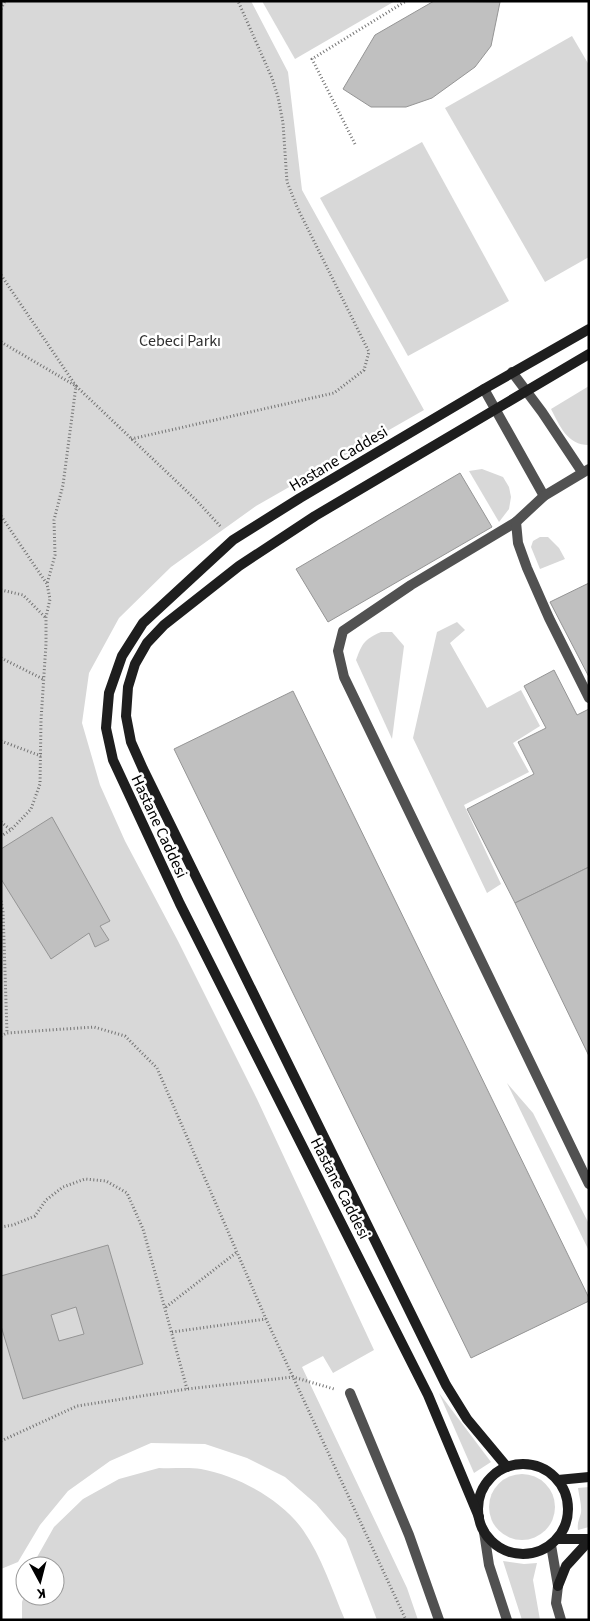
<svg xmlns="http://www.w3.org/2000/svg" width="590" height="1621" font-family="'Source Sans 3',sans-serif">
  <rect width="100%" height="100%" fill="#fff"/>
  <g fill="#d8d8d8">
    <path d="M1,1H251L288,72L302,190L424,410L256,506L171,567L119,618L89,673L82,723L100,785L125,841L178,941L257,1099L374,1350L333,1373L323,1356L302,1367L407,1588L418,1620H377L346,1539L316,1504L285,1477L247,1458L205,1444L151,1443L110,1461L68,1491L40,1525L18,1562L1,1569Z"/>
    <path d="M262,1H395L295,59Z"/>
    <path d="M572,36L589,65V257L545,282L445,108Z"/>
    <path d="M422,142L509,301L408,356L320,198Z"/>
    <path d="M589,386V445C567,445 560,426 551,409Z"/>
    <path d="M482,469L503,477L509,487L511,497L509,509L499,522L469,471Z"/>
    <path d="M540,537H548L559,548L565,559L540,569L531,547L533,541Z"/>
    <path d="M457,622L465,630L450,643L487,708L521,690L540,726L513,743L529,772L464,805L501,884L487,893L413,738L437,632Z"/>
    <path d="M381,632H392L404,646L392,739L356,660C362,643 365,639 381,632Z"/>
    <path d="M507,1083L533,1113L589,1224V1251Z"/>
    <path d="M439,1393L491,1462L474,1473Z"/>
    <path d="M159,1468C172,1469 187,1467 201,1469C238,1476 281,1499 303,1530C322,1557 332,1590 345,1620H22V1602L25,1593V1596H55V1566H32L54,1527L83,1499L119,1479Z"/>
    <circle cx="522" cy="1507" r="33"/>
    <path d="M589,1487V1527L578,1530C577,1523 579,1520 581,1513C582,1505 579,1496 578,1488Z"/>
    <path d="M503,1561L524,1564L537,1563L533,1580L540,1620H522Z"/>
  </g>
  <g fill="#c0c0c0" stroke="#959595" fill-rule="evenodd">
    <path d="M434,1L500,2L491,46L475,67L432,98L406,107H371L343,89L375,35Z"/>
    <path d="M460,473L492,527L328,622L296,569Z"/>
    <path d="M589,583V677L550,602Z"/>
    <path d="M554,670L577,715L589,709V867L515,903L467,809L534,774L518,742L546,728L524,686Z"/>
    <path d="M293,691L589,1298V1301L471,1358L174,749Z"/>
    <path d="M52,817L110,921L100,926L109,940L95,947L89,933L51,959L1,879V849Z"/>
    <path d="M589,867V1056L515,903Z"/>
    <path d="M108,1245L143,1364L23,1399L1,1326V1276ZM76,1307L84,1334L59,1341L51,1315Z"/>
  </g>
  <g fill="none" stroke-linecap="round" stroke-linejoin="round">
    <g stroke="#737373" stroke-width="3" stroke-dasharray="1 2.5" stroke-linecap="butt">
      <path d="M1,9L5,1"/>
      <path d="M355,144L312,59L406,1"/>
      <path d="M1,275L76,386L63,485L54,520L55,555L47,584"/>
      <path d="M1,342L76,386L196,500L221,527"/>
      <path d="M131,439L334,393L364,370L369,352L297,207L287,182L283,123L278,97L272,78L238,1"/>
      <path d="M1,516L47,584L50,599L46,617V644L41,720L40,784L31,809L11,830L1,836"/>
      <path d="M1,590L23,595L45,617"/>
      <path d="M1,658L43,679"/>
      <path d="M1,741L41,756"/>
      <path d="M1,822L11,830"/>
      <path d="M1,901L3,911L7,1033"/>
      <path d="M1,1036L7,1033L94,1027L125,1036L157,1068L266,1319L406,1620"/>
      <path d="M1,1227L13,1225L35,1216L46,1200L63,1187L85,1179L106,1181L127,1193L143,1229L187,1389"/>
      <path d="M166,1307L237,1252"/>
      <path d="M172,1332L266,1319"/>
      <path d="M1,1441L77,1406L187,1389L293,1377L334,1389"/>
    </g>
    <g stroke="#515151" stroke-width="10">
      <path d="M512,372L542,412L582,472"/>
      <path d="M484,389L544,496"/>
      <path d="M589,469L544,496L516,522L411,585L343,631L338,651L344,677L589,1184"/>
      <path d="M516,522L518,543L527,568L549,618L589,698"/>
      <path d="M350,1393L409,1535L439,1620"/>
    </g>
    <g stroke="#515151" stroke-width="10">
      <path d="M484,1532L489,1565L507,1620"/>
      <path d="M551,1545L558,1586L556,1603L561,1620"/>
    </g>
    <g stroke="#1e1e1e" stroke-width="10">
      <circle cx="523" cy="1509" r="45"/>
      <path d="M507,1467L467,1419L446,1385L143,769L131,742L126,716L128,687L135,664L147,643L164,625L239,566L315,516L589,354"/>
      <path d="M558,1480L589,1477"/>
      <path d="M479,1517L428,1395L180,904L113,760L106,728L109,693L122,656L143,623L233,540L300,498L484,389L589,329"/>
      <path d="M557,1539H589"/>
      <path d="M558,1586L566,1566L589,1541"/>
    </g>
  </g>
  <g text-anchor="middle" stroke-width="5" stroke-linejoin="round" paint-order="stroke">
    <g font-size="16" fill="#2f2f2f" stroke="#fff">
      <text x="180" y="346">Cebeci Parkı</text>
    </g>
    <g font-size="16" fill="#000" stroke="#fff">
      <text transform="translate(338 458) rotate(-31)" y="6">Hastane Caddesi</text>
      <text transform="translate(160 826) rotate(65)" y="6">Hastane Caddesi</text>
      <text transform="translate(341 1188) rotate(63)" y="6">Hastane Caddesi</text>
    </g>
  </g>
  <rect width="590" height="1621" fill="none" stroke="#000000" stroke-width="5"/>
  <g transform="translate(40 1581) rotate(173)"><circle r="24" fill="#ffffff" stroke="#999999"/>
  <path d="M0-4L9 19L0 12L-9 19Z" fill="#000000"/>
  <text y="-8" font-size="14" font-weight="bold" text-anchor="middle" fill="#000000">K</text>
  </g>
</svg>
